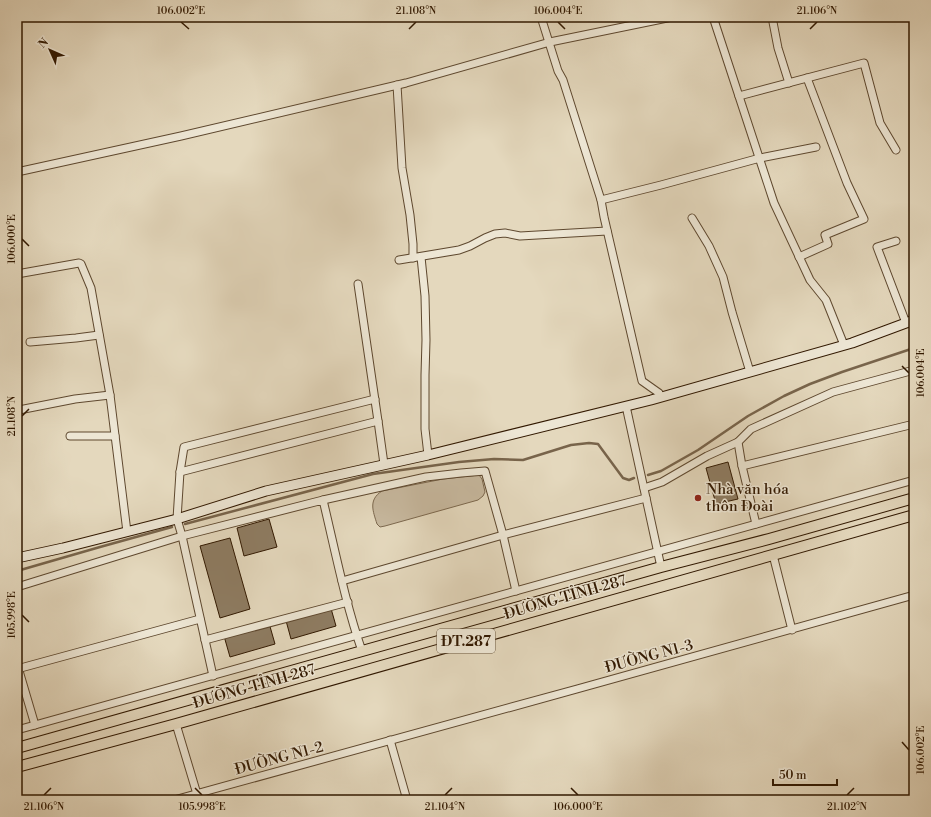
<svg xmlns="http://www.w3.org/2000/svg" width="931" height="817" font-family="'Libre Bodoni',serif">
  <rect width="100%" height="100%" fill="#e4d8bd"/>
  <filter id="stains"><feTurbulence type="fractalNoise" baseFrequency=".005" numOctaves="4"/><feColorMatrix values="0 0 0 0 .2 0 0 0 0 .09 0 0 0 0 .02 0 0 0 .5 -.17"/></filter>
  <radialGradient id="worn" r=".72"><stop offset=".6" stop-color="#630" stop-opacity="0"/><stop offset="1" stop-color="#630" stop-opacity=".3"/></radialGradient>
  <path fill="#c6b79d" stroke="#7c684e" d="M479,475L482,479L485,492L483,496L478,500L385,526L380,527L377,524C373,511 368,500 382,491L443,479Z"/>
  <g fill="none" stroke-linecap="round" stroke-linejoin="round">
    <g stroke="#78644b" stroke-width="2.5">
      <path d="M648,475L661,471L698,450L748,416L784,396L810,384L842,372L914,348"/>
      <path d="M185,524L373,474L459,462L494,459L523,460L571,445L589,443L598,444L623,478L629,480L634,478"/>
      <path d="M17,571L100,547L172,527"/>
    </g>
  </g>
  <g fill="#8e7c62" stroke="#311800">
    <path d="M728,462L738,499L716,504L706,468Z"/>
    <path d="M269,519L277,547L244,556L237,528Z"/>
    <path d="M230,538L250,609L220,618L200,546Z"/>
    <path d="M330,605L336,626L291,639L285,617Z"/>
    <path d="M269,623L275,644L230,657L224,636Z"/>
  </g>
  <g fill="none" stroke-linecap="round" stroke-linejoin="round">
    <defs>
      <g id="street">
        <path d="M541,17L558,71L563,80L601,200L604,217L642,381L659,393L661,397"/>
        <path d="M713,17L774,203L810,280L826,300L844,345"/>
        <path d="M772,17L778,48L789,83"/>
        <path d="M397,85L402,168L410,215L413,244V258"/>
        <path d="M739,96L864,63L880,123L896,150"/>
        <path d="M17,172L181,136L406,83L550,42L672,17"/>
        <path d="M601,200L661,185L760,158L816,147"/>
        <path d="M692,218L709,246L723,277L732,312L750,372"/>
        <path d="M896,241L877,247L906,323"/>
        <path d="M421,257L425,296L426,340L425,375V429L428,455"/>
        <path d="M799,257L828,244L825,235L864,219L847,183L807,78"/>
        <path d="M399,260L459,250L470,246L485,238L495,234L505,233L520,236L607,231"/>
        <path d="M17,274L79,263L81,264L91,288L110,395L127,532"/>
        <path d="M358,284L378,421L384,464"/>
        <path d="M30,342L76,338L99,335"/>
        <path d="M626,406L661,567"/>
        <path d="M19,410L75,399L110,395"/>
        <path d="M70,436H115"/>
        <path d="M742,466L914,424"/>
        <path d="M180,472L378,421"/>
        <path d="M644,488L662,482L707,456L738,442"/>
        <path d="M323,500L426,477L461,473L485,471L503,535L516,591"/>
        <path d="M756,524L742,466L738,442L751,429L833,392L914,370"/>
        <path d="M773,555L792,630"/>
        <path d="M342,581L503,535L646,498"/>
        <path d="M17,587L182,536L323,500C335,550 345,602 362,651"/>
        <path d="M205,640L348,602"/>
        <path d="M17,664L35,725"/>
        <path d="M17,669L200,619"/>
        <path d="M213,676L182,536L177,519L180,472L184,447L375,399"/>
        <path d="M176,724L197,794"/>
        <path d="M17,730L914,480"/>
        <path d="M390,740L407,800"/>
        <path d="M174,800L577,689L914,595"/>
      </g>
      <path id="secondary" d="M17,558L63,548L177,519L266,491L428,455L651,400L852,343L914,320"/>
      <g id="primary">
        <path d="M17,748L661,567L769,539L914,498"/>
        <path d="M17,767L176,724L914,515"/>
      </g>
    </defs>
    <use href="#street" stroke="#5e482f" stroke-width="9"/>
    <use href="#secondary" stroke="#311800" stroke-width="11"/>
    <use href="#primary" stroke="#311800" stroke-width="12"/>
    <use href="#street" stroke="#ede6d4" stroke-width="7"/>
    <use href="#secondary" stroke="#ede6d4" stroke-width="9"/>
    <use href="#primary" stroke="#e4d8bd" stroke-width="10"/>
  </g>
  <path fill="none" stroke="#311800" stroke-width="1.5" d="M181,22L189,29M558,22L565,29M409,29L416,22M810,29L817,22M22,239L29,246M902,366L909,373M22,416L29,409M22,615L29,622M902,742L909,750M195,788L202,795M571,788L578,795M44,795L51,788M445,795L452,788M847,795L854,788"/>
  <circle fill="#8f2418" stroke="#ede6d4" stroke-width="1.5" cx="698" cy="498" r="4"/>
  <g text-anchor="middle" stroke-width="3" stroke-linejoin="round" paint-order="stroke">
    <rect fill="#ede6d4" stroke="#695640" stroke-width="1" x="437" y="629" width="58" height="24" rx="3"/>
    <g font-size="14" font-weight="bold" fill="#311800">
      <text x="466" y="646">ĐT.287</text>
    </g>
    <g font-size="15" fill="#311800" stroke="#ede6d4" text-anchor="start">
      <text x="706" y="494">Nhà văn hóa<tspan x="706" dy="17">thôn Đoài</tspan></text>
    </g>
    <g font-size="15" fill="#311800" stroke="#ede6d4">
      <text transform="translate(565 597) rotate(-16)" y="5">ĐƯỜNG TỈNH 287</text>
      <text transform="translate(649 656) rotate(-15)" y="5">ĐƯỜNG N1-3</text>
      <text transform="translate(254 686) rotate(-16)" y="5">ĐƯỜNG TỈNH 287</text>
      <text transform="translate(279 758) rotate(-15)" y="5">ĐƯỜNG N1-2</text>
    </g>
  </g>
  <rect width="931" height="817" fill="none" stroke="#e4d8bd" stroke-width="44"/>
  <g transform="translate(50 50) rotate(315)" stroke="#ede6d4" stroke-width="3" paint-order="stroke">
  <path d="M0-3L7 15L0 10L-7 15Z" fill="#311800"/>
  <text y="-6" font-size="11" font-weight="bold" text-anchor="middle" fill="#311800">N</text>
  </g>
  <path d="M773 779v6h64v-6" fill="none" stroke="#311800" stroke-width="2"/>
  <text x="779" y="779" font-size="12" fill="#311800" stroke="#ede6d4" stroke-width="3" paint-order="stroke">50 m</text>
  <rect x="22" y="22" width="887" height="773" fill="none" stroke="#311800" stroke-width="1.5"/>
  <g font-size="10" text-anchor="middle" fill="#311800">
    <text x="181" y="14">106.002°E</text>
    <text x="416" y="14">21.108°N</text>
    <text x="558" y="14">106.004°E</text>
    <text x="817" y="14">21.106°N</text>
    <text transform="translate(11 239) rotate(-90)" y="4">106.000°E</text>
    <text transform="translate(920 373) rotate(-90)" y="4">106.004°E</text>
    <text transform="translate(11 416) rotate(-90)" y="4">21.108°N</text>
    <text transform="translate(11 615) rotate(-90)" y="4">105.998°E</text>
    <text transform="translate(920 750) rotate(-90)" y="4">106.002°E</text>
    <text x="44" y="810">21.106°N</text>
    <text x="202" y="810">105.998°E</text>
    <text x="445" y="810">21.104°N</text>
    <text x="578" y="810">106.000°E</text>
    <text x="847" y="810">21.102°N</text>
  </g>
  <rect width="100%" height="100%" filter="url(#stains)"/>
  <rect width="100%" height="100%" fill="url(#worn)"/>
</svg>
